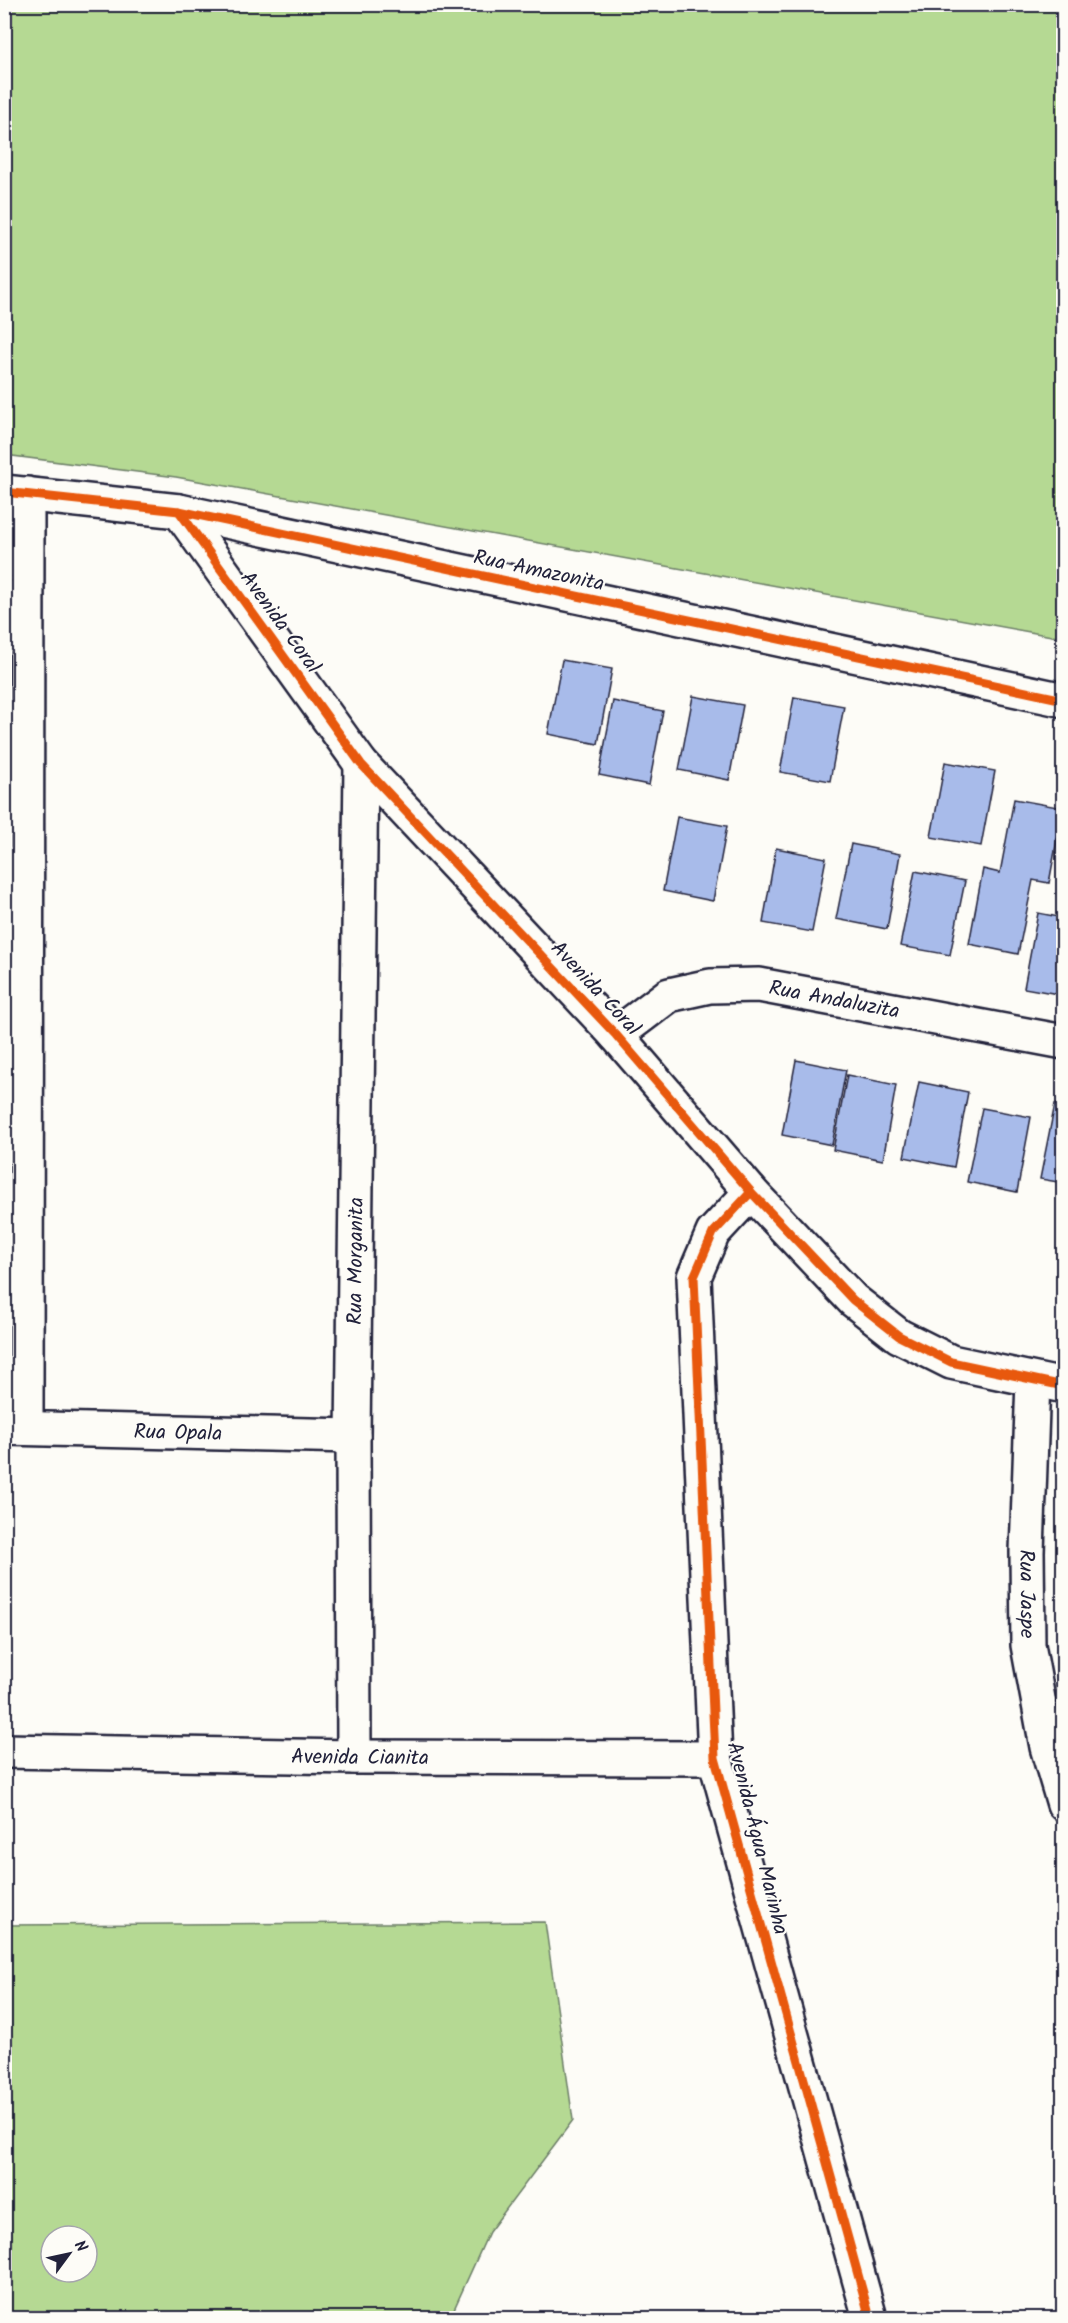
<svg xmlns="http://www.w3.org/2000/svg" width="1068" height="2323" font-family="Kalam,sans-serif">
  <rect width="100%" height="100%" fill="#fdfcf7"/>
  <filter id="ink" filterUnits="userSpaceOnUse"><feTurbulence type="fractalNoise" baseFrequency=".0167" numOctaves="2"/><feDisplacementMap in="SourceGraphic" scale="12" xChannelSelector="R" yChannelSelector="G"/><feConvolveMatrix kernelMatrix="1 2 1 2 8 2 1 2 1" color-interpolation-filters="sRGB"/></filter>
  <g filter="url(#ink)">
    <g fill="#b5d993" stroke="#6c7e67" stroke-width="1.5" fill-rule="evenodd">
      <path d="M5,4L1063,5V638L176,477L5,455Z"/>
      <path d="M545,1922L573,2120L489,2232L450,2318H5V1925ZM51,2236H87V2272H51Z"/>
    </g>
    <g fill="#a8bbea" stroke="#22223b" stroke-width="1.5">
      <path d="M562,660L612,669L598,744L548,734Z"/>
      <path d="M693,696L743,705L729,780L679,770Z"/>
      <path d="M794,697L844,706L830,781L780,772Z"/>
      <path d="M613,701L663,711L649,785L599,775Z"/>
      <path d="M945,762L995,771L981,846L931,837Z"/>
      <path d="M1014,799L1063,808L1049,883L1033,880L1018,954L969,944L983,869L1000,873Z"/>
      <path d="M677,817L727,826L713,901L663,891Z"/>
      <path d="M851,844L900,854L887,929L836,919Z"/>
      <path d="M776,848L826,858L812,932L763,923Z"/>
      <path d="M915,871L965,881L950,955L900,946Z"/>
      <path d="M1038,913L1064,918V995L1024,988Z"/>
      <path d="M796,1060L846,1070L832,1145L782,1135Z"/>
      <path d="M847,1075L896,1085L883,1160L833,1150Z"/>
      <path d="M919,1082L968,1092L954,1167L904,1157Z"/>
      <path d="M1055,1104L1064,1106V1183L1040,1179Z"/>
      <path d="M982,1108L1031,1117L1017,1192L967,1182Z"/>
    </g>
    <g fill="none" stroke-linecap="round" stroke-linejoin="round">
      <defs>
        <g id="minor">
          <path d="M4,492L179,511L1064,700"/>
          <path d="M179,511L361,764L616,1035L751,1192L853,1300L899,1336L951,1362L1064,1386"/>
          <path id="s1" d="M616,1035L669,995L710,986L759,985L1064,1042"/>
          <path d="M751,1192L713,1233L694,1277L715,1758L870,2318"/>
          <path id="s2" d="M1033,1380L1027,1552L1028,1645L1047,1747L1064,1804"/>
          <path id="s3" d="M4,1428L353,1436"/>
          <path d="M26,1428L27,494"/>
          <path id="s4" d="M4,1751L354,1757L715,1758"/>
          <path id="s5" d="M354,1757L353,1436L361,764"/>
        </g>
      </defs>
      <use href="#minor" stroke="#22223b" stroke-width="38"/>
      <use href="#minor" stroke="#fdfcf7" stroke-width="33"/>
      <defs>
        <g id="cycleway">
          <path d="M4,492L179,511L1064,700"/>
          <path d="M179,511L361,764L616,1035L751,1192L853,1300L899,1336L951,1362L1064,1386"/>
          <path d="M751,1192L713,1233L694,1277L715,1758L870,2318"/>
        </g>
      </defs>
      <use href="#cycleway" stroke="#fdfcf7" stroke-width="13"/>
      <use href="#cycleway" stroke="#e8590c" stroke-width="9"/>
    </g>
  </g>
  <g text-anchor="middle" stroke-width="4.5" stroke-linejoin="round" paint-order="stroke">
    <g font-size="21" fill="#22223b" stroke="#fdfcf7">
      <text transform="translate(539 570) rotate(12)" y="7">Rua Amazonita</text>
      <text transform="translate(281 622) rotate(54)" y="7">Avenida Coral</text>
      <text transform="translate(596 988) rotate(47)" y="7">Avenida Coral</text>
      <text dy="7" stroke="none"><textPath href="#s1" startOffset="234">Rua Andaluzita</textPath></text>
      <text dy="7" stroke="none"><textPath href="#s5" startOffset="496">Rua Morganita</textPath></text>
      <text dy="7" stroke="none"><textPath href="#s3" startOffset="174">Rua Opala</textPath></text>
      <text dy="7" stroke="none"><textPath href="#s2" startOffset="214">Rua Jaspe</textPath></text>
      <text dy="7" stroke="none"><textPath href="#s4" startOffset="356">Avenida Cianita</textPath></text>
      <text transform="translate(758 1838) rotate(76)" y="7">Avenida Água Marinha</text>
    </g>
  </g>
  <rect width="1068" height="2323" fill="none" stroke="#fdfcf7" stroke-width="24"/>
  <rect x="12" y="12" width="1044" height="2299" fill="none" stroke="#22223b" stroke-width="2" filter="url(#ink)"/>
  <g transform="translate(69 2254) rotate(57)"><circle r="28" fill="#fdfcf7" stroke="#a5a5ac" stroke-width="1.5"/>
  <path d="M0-4.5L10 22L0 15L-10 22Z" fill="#22223b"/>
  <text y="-9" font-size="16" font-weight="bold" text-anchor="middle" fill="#22223b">N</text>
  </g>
</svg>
